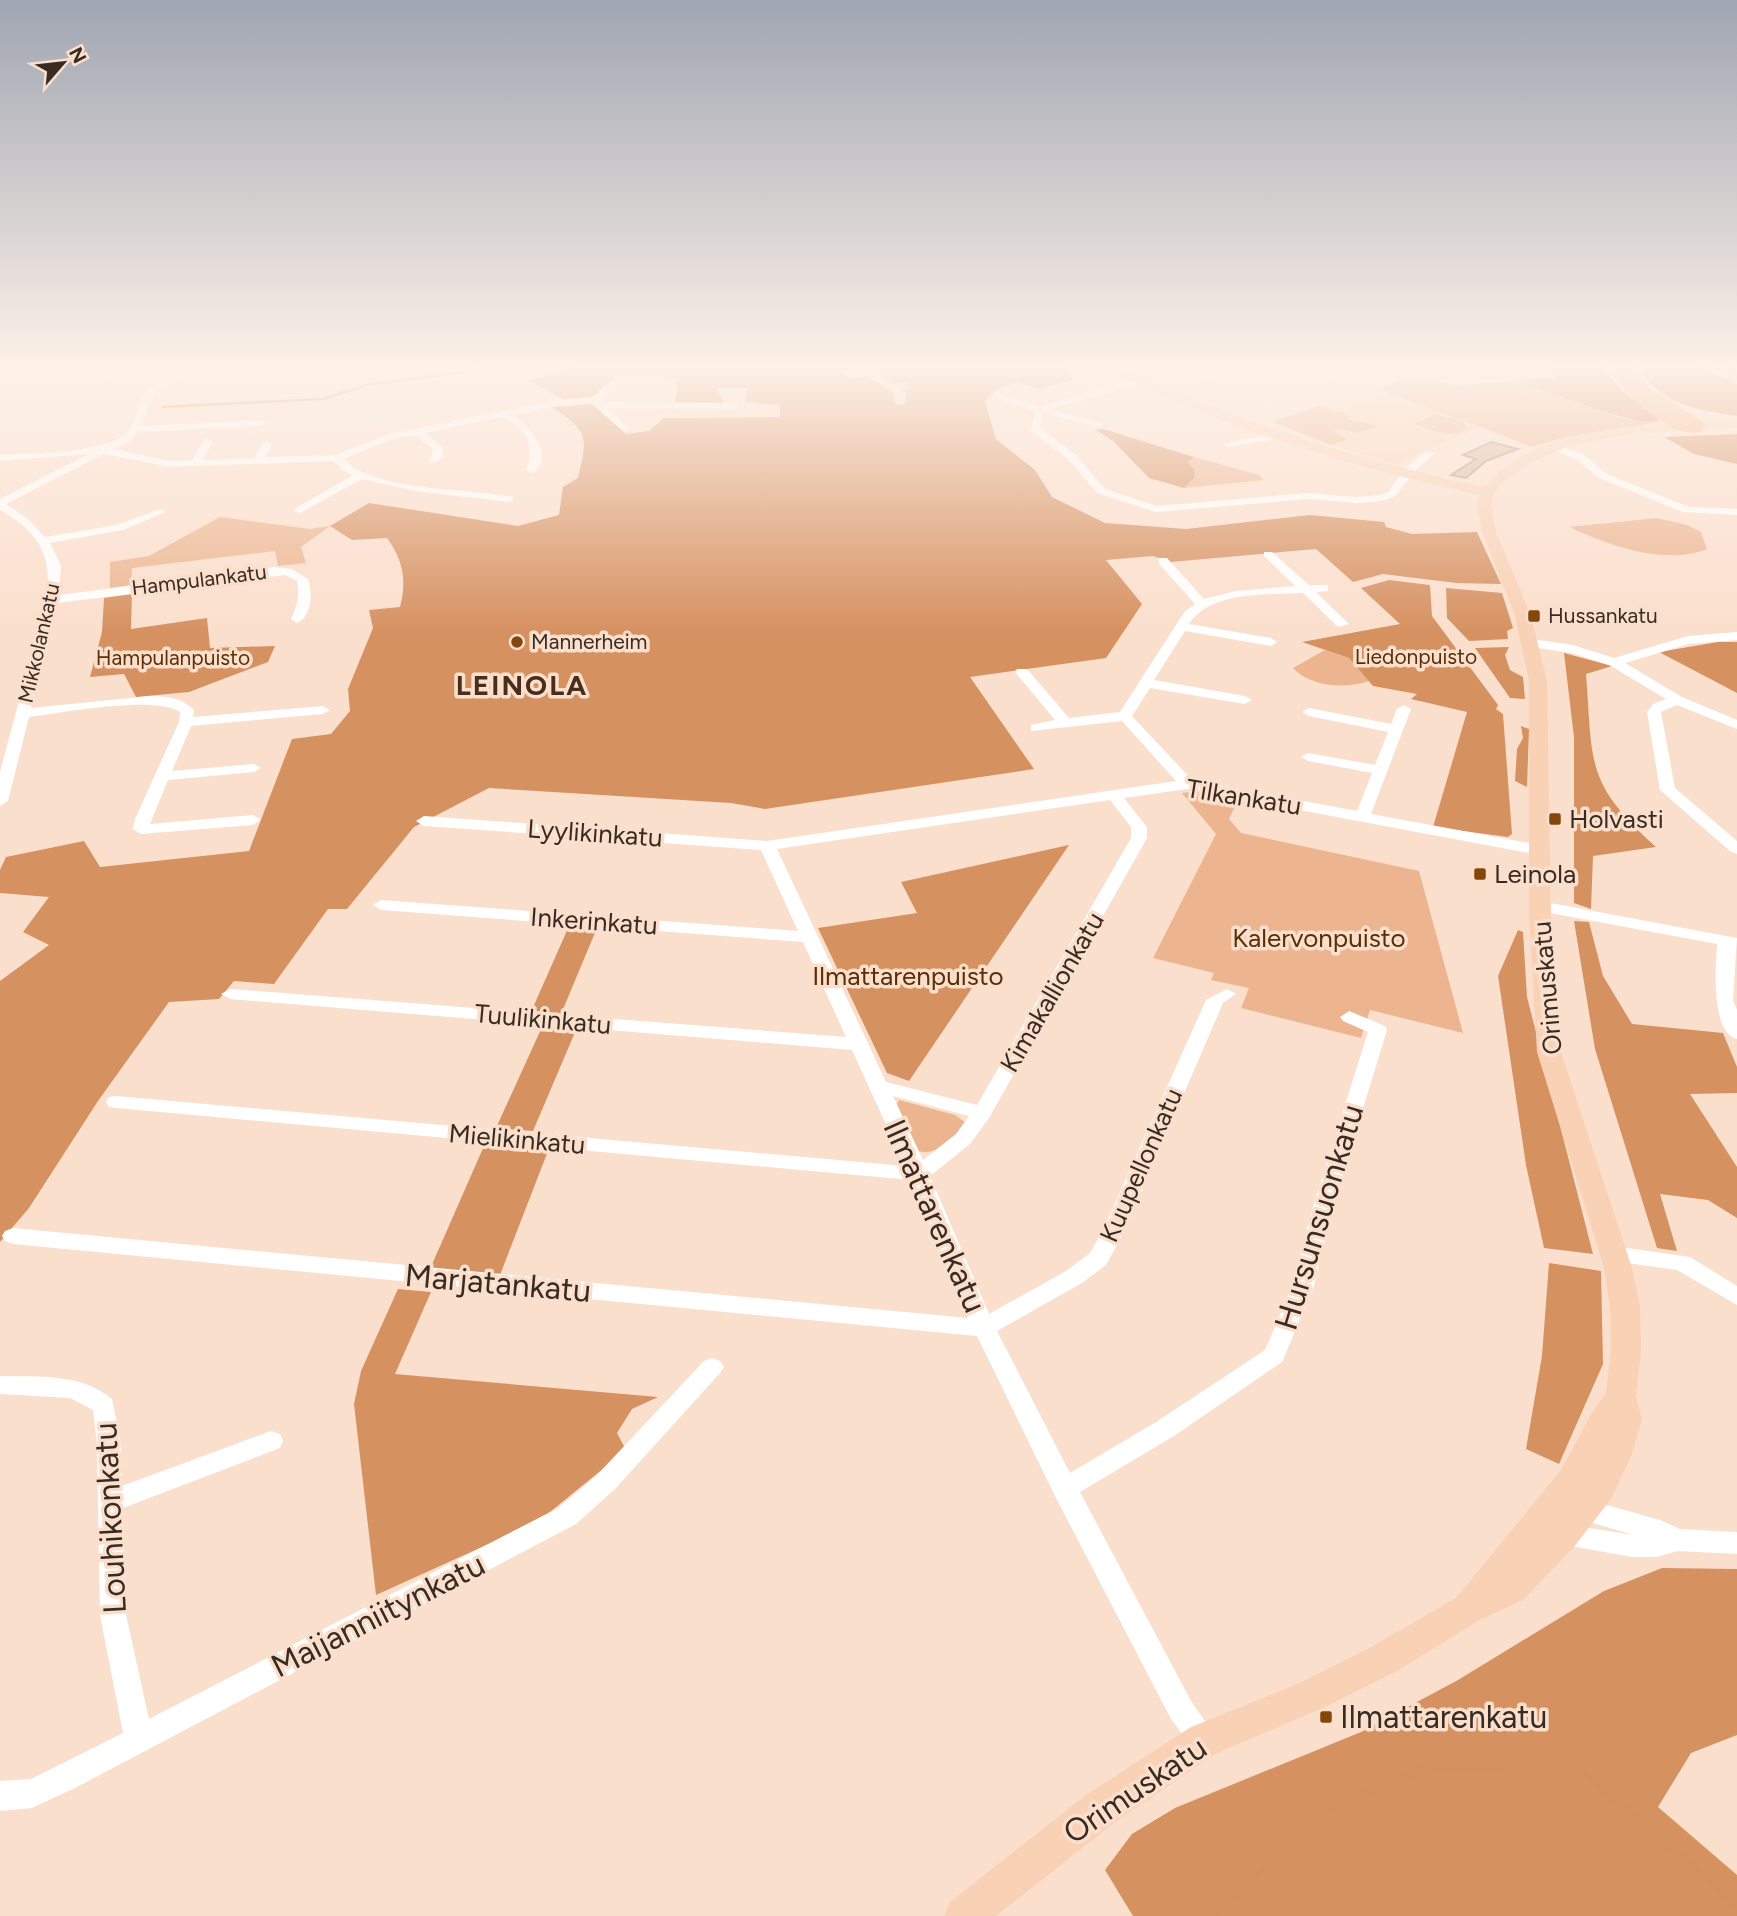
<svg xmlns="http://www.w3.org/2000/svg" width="1737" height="1916" font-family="Figtree,sans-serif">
  <rect width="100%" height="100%" fill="#fbdfcd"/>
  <path fill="#fcd3b7" d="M1389,393L1480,427L1394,464L1316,440L1273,422L1319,406Z"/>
  <g fill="#ecb590">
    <path d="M1558,378L1619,418L1662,422L1567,437L1532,447L1462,420L1468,429C1445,440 1434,429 1414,424L1435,414L1460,420L1379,389L1402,379H1425L1458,385Z"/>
    <path d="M1319,406L1351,416L1348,419L1378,426L1357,433L1341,429L1333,432L1347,439L1332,445L1273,422Z"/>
    <path d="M1194,457L1259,475L1264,480L1184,488L1194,477L1186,462Z"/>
    <path d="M220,517L310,529L330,526L301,547L306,563L278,566L275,551L132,568L131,585L110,588V562L149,556Z"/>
    <path d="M1657,518L1687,525L1701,532L1707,549C1664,566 1608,545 1569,527Z"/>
    <path d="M1325,650L1349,658L1369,681C1345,689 1311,687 1293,668Z"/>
    <path d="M1199,791L1238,800L1229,819L1241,833L1419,871L1463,1033L1370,1010L1361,1038L1241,1008L1249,988L1211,980L1214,973L1153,958L1216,834L1182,793Z"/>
    <path d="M899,1100L955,1115L966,1123C953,1138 937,1157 917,1151L895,1108Z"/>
  </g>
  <g fill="#d69161" fill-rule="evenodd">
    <path d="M588,364H1094L1064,366L1073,380L1040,389L1018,382L997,389L985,401L996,439L1035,470L1052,497L1105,523L1186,529L1310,515L1384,522L1386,527L1412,534L1477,532L1501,584L1457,583L1383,574L1353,582L1316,549L1171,562L1153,556L1106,560L1142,604L1106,658L970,677L1034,769L765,809L731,803L489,788L414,827L347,909H328L274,984L234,981L219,999L169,1002L98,1101L29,1208L0,1242V981L49,945L23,932L49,897L0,893V870L6,857L84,841L100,867L249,851L292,739L331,734L350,711L348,689L373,628L369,610L400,607C407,580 403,560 387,538L352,540L330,526L369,503L518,526L559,515L563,487L578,478C588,436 589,432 551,406L592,402L626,434L649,431L664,418L780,417V405L745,402L747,388H717L725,405L675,402L678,379C638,375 622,362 594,397L563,399L529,381ZM844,371H875L893,384L908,382L904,385L912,388L902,390L906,393L905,403L899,405L895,403L893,392L867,376L851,378L840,372Z"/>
    <path d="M1550,364H1599L1623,391L1659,418L1658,421C1630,427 1558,392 1525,385L1522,379L1557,378Z"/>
    <path d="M1637,364H1693L1737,384V416C1703,410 1673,407 1649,382C1643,376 1638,370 1637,364Z"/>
    <path d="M1103,429L1194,457L1187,462L1194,469L1195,477L1184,488L1149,478L1113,441L1096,430Z"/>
    <path d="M1737,434V464L1694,454L1664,437Z"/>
    <path d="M1389,580L1430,585L1432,616L1498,705L1496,709L1503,714L1512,834L1508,837L1433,827L1467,712L1411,699L1417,694L1373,686L1349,658L1302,642L1400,624L1361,588Z"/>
    <path d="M1446,588L1502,593L1513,628L1507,631L1508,639L1469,641L1447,618Z"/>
    <path d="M132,594L131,629L207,618L210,648L275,646L268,662L189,692L136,697L124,674L90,677L102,632L104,598Z"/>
    <path d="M1718,642H1737V693L1659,652Z"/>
    <path d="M1509,647L1505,655L1510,670L1523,677L1525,699L1510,698L1475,648Z"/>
    <path d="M1564,653L1612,666L1586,674C1593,764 1585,783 1656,847L1593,856L1591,909L1574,903V737Z"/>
    <path d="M1521,726L1529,729L1527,787L1515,781L1517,749L1523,738Z"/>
    <path d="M1069,845L909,1081L887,1073L818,928L917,913L901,882Z"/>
    <path d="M1574,921L1589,922L1603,976L1632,1024L1723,1033L1737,1067V1093L1690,1094L1737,1167V1218L1708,1200L1660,1194L1677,1251L1657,1248L1595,1049Z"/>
    <path d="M569,926L597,928L561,1014L531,1012Z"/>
    <path d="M1518,930L1523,932L1527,997L1593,1254L1544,1248L1526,1165L1498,976Z"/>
    <path d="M542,1027L576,1030L533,1131L496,1128Z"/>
    <path d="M484,1146L548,1151L500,1275L430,1269Z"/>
    <path d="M1549,1263L1601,1271L1603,1364L1559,1464L1526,1449L1542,1356Z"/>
    <path d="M398,1289L431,1292L395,1374L658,1397L632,1409L617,1433L626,1450L539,1521L376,1595L354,1404L361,1371Z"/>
    <path d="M1662,1568L1737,1569V1735L1691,1753L1658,1807L1737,1875V1916H1133L1105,1870L1132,1834L1175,1808L1361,1732L1458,1680L1604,1591Z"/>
  </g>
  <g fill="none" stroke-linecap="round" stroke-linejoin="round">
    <path stroke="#d59060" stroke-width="2.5" d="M163,407L323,399L366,385L465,372L486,364"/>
    <g stroke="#d59060" stroke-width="7">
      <path d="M1332,1807L1425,1768L1574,1764L1737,1905"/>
      <path d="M1210,1916L1270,1863"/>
    </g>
  </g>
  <path fill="#d8b6a0" stroke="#b4947e" stroke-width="2" d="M1491,442L1518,449L1486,461L1466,478L1451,475L1476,459L1463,455Z"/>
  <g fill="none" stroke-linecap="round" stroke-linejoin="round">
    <g fill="#fff" fill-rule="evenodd">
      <path d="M78,364H88L103,376L166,378L201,364H214L199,371L252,370L287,364H306L252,376L194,377L190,374C157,387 152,392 142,426L261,420L266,423L261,426L138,432L129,441L114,449L170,461L192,460L204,440L208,439L213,442L202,460L254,458L263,442L267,441L272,444L265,457L335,455L389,434L552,401L591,398L613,381L618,384L601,402L734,403L739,406L734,409L607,408L628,427L629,429L624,432L592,404L552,407L513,415C529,425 559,459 531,473L526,470C536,444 525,430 503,417L425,433L443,448V456L437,462H429L433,449L415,435L392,439L344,459C374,492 470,488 513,497V501L509,502L415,491L362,479L300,513L294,510L296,508L353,475L342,470L334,461L170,467L104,454L6,504L29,520L45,537L116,525L160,509L166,512L123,530L50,543L61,566L59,595L275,567L292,569L308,579C313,593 312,616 297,623L291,619C297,606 300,595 297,581L285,575L57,603L31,708L150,696C165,696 183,698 194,710L193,717L323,706L330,710L323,714L191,726L172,771L254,764L261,768L254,772L168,780L150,824L253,815L261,820L253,825L141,834L133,829L135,819L179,722L180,712C152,695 64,713 29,717L8,801L0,806V772L46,600C54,557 38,531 0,510V499L89,454L0,461V455C31,452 111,455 130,429C142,411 133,400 156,383L101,382Z"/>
      <path d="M1293,364H1324L1318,367L1345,377L1340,380L1304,368L1132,386L1051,409L1102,424V428L1043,413L1040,428L1076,455L1105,489L1157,506L1309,493L1356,497L1380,495L1388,492L1405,469L1426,451L1435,453L1413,473L1396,496L1382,501L1356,503L1309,499L1156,512L1097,493L1068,459L1031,431L1035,411L993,397L998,394L1041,406L1131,380Z"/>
      <path d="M1271,434L1275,435V439L1228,447L1223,444Z"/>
      <path d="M1556,445L1584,455L1607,474L1689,507L1737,509V515L1683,512L1599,478L1576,459L1552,450V446Z"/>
      <path d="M1264,552H1272L1309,585H1328V591L1316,592L1349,624L1338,627L1303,593C1267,595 1210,591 1189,624L1271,638L1277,642L1271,646L1185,631L1154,680L1245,696L1252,700L1245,704L1150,688L1132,716L1192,780L1357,811L1372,773L1308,761L1301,757L1308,753L1375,765L1388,732L1309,716L1302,712L1309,708L1391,724L1397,709L1404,705L1411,709L1371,814L1540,845L1548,850L1540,855L1187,789L1124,798L1147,827V838L989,1118L970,1144L930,1176L989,1314L1066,1271L1090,1253L1103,1230L1206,1000L1227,989L1236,994L1223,1003L1125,1230L1106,1265L1082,1283L997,1331L1070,1473L1156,1422L1265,1350L1292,1286L1314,1203L1368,1032L1343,1021L1340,1017L1349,1011L1385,1026L1387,1030L1334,1203L1314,1286L1282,1362L1174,1436L1080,1492L1191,1701L1218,1740L1214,1750L1204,1754L1194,1750L1171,1719L1055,1496L977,1336L13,1244L5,1241L2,1236L5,1231L13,1228L968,1318L911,1180L116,1108L109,1107L106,1102L109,1097L116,1096L905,1166L852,1050L230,999L221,994L230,989L846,1037L803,942L381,910L373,905L381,900L798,931L761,850L424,826L416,821L424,816L767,841L1176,781L1122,721L1031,731V725L1055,720L1015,672L1017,669H1027L1069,718L1120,712L1185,611L1195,604L1159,564V558H1167L1204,599L1236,591L1295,586L1264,556ZM1110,800L1131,827V838L977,1105L886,1082L777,849ZM893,1096L969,1116L956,1134L923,1160Z"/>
      <path d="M1737,632V640L1689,644L1625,663L1682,697L1737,720V729L1677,705L1661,712L1675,788L1737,841V854L1731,852L1660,790L1647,712L1653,704L1666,699L1609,665L1571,653L1531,647L1524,643L1531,639L1573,645L1614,658L1688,636Z"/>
      <path d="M1540,901L1737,938L1733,1000L1737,1010V1039C1710,1032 1716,966 1717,944L1534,910L1532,906Z"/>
      <path d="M1613,1246L1690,1257L1737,1286V1305L1677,1270L1605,1260L1602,1254L1605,1248Z"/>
      <path d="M712,1358L720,1361L724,1367L720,1373L615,1489L576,1524L75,1788L32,1808L0,1811V1781L31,1779L123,1733L100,1615L97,1444L93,1410L70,1398L0,1394V1376C39,1377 81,1373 112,1399L121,1444L122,1486L271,1431L280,1434L283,1441L280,1448L123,1508L126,1615L149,1719L558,1508L597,1475L704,1361Z"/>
      <path d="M1578,1497L1660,1520L1680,1529L1737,1532V1554L1677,1551L1657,1557H1632L1548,1542L1544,1534L1548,1526L1557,1523L1634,1535L1569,1516L1565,1508L1569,1500Z"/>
    </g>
    <path fill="#f9d1b5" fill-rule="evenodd" d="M1103,364H1118C1235,422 1356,459 1484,487C1541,421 1657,425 1737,420V428L1631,434L1569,446L1533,462L1504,481L1494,493L1491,505L1496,532L1531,616L1547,681L1551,916L1561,1052L1632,1268L1640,1306L1641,1349L1636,1397L1642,1419L1632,1454L1611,1499L1574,1547L1523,1600L1480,1620L1397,1671L1323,1708L1217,1753L1114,1823L996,1916H944L950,1902L1086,1795L1191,1727L1297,1684L1371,1647L1456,1598L1561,1470L1590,1416L1606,1392L1611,1349L1610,1306L1604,1268L1537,1052L1529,916V681L1515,616L1482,532L1477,505L1479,495C1373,471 1269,443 1169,398C1149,389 1120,379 1103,364Z"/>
    <g fill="#f5b384" fill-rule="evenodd">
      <path d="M1604,364H1629L1651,389L1703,422L1705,425L1701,432C1668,440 1621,388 1604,364Z"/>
      <path d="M1703,364H1721L1737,371V380Z"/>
    </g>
  </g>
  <linearGradient id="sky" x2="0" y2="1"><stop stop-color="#a0a6b2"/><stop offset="0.58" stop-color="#fdf1e8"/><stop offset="1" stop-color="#fdf1e8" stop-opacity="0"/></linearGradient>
  <rect width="1737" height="632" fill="url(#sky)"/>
  <g fill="#85460b" stroke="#fbdfcd" stroke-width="2.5">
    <rect x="1527" y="609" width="14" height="14" rx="3.5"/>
    <circle cx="517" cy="642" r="7"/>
    <rect x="1548" y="812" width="14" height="14" rx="3.5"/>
    <rect x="1473" y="867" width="14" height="14" rx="3.5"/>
    <rect x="1319" y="1710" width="14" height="14" rx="3.5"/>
  </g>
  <g text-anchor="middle" stroke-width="7" stroke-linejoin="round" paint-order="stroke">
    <g font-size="21" fill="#382b22" stroke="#fbdfcd">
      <text transform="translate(199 580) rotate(-7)" y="7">Hampulankatu</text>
      <text transform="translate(39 643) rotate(-77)" y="7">Mikkolankatu</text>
    </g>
    <g font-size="21" fill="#382b22" stroke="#fbdfcd" text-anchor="start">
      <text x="1548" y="623">Hussankatu</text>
      <text x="531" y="649">Mannerheim</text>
    </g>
    <g font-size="21" fill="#5a2e06" stroke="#fbdfcd">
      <text x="1416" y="664">Liedonpuisto</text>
      <text x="173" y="665">Hampulanpuisto</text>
    </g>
    <g font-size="26" fill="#382b22" stroke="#fbdfcd">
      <text transform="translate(1244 797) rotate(9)" y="9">Tilkankatu</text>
      <text transform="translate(595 833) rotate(4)" y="9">Lyylikinkatu</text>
      <text transform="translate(594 921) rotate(4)" y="9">Inkerinkatu</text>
      <text transform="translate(1547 988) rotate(-95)" y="9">Orimuskatu</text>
      <text transform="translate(1052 992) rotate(-60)" y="9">Kimakallionkatu</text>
      <text transform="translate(543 1019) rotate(5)" y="9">Tuulikinkatu</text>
      <text transform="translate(517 1139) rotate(5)" y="9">Mielikinkatu</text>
      <text transform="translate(1141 1165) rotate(-66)" y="9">Kuupellonkatu</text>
    </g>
    <g font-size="26" fill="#382b22" stroke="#fbdfcd" text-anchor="start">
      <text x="1569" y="828">Holvasti</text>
      <text x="1494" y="883">Leinola</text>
    </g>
    <g font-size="26" fill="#5a2e06" stroke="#fbdfcd">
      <text x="1319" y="947">Kalervonpuisto</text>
      <text x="908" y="985">Ilmattarenpuisto</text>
    </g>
    <g font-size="28" font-weight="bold" letter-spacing="2" fill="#482e1b" stroke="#fbdfcd">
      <text x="522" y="695">LEINOLA</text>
    </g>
    <g font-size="32" fill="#382b22" stroke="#fbdfcd">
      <text transform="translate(935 1216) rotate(66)" y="11">Ilmattarenkatu</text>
      <text transform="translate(1319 1217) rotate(-73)" y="11">Hursunsuonkatu</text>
      <text transform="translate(498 1283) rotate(5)" y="11">Marjatankatu</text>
      <text transform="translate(110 1518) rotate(-93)" y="11">Louhikonkatu</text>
      <text transform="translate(378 1615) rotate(-27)" y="11">Maijanniitynkatu</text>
      <text transform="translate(1135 1790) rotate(-34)" y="11">Orimuskatu</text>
    </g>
    <g font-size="32" fill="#382b22" stroke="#fbdfcd" text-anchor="start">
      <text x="1340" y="1728">Ilmattarenkatu</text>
    </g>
  </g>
  <g transform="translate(63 63) rotate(62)" stroke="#fbdfcd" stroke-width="5" paint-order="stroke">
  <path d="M0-5L12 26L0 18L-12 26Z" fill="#382b22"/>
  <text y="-10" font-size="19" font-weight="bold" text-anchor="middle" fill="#382b22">N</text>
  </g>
</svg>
